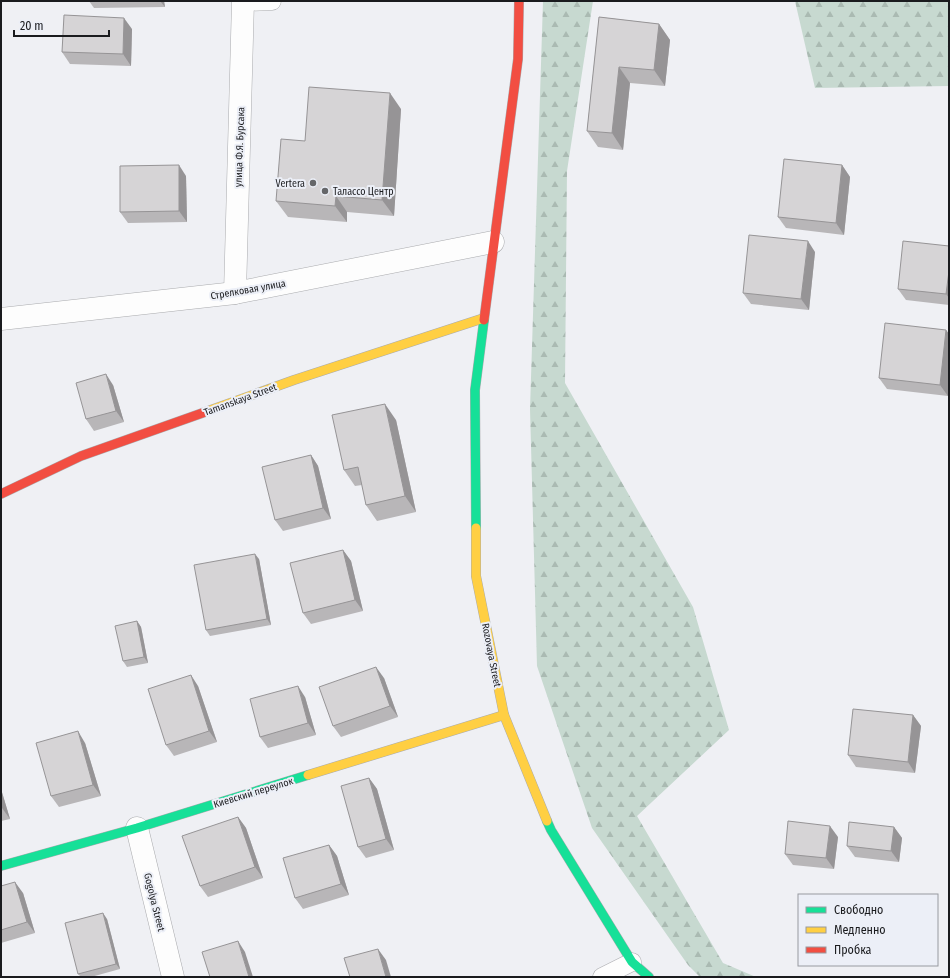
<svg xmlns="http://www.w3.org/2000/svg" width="950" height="978" font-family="'Fira Sans Condensed',sans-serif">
  <defs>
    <pattern id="forest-firs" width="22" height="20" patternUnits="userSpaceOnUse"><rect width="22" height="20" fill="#c7d9d0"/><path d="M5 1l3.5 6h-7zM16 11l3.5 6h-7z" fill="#aabab2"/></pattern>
  </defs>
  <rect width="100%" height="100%" fill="#eff0f4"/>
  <g fill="url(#forest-firs)">
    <path d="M543,1H593L567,171L565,383L693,607L729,730L637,816L723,963L756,977H700L688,965L592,828L537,666L530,409Z"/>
    <path d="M795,1H949V86L815,88Z"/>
  </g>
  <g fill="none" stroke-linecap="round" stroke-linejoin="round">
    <defs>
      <g id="lane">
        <path d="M243,2L272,1"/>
        <path d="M602,977L632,962"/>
      </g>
      <g id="street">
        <path d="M235,293L243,1"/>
        <path d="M1,319L235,293L493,242"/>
        <path d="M137,828L173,977"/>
      </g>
      <g id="fast">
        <path d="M476,528L475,390L484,320"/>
        <path d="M547,821L551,830L632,962L649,977"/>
        <path d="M1,866L137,828L308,775"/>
      </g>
      <g id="slow">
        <path d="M208,411L294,380L484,318"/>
        <path d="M476,528V576L504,715L547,821"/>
        <path d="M308,775L504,715"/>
      </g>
      <g id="jam">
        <path d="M484,320L518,59L519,1"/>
        <path d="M1,494L81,456L208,411"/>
      </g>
    </defs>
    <use href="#lane" stroke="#aaabae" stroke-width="19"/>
    <use href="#street" stroke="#aaabae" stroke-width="23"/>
    <use href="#fast" stroke="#aaabae" stroke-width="10"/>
    <use href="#slow" stroke="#aaabae" stroke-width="10"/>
    <use href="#jam" stroke="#aaabae" stroke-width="10"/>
    <use href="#lane" stroke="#fdfdfd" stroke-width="18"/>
    <use href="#street" stroke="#fdfdfd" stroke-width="22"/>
    <use href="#fast" stroke="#16e098" stroke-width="9"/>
    <use href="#slow" stroke="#ffcf43" stroke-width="9"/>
    <use href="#jam" stroke="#f24e42" stroke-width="9"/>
  </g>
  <g fill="#b8b6b8">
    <path d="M89,1H164L165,7L94,8Z"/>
    <path d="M599,17L659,24L670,40L665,86L630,83L623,150L598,147L587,131Z"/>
    <path d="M132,29L131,66L70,64L62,52Z"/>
    <path d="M401,109L394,216L347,212V222L288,217L276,201L305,141Z"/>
    <path d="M842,165L850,177L844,235L786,228L778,217Z"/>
    <path d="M186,176L187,222L128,223L120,212Z"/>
    <path d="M949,246V305L906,300L898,289Z"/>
    <path d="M815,252L809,310L751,304L743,293Z"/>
    <path d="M946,330L949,334V389L948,396L887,389L879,378Z"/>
    <path d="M113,385L124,422L94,431L86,419Z"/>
    <path d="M396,420L416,512L377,521L366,505L362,485L355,486L344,470Z"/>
    <path d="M311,455L318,466L331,519L283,531L275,520Z"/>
    <path d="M343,550L351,561L363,611L311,624L303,613Z"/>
    <path d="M259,559L271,625L210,636L206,630Z"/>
    <path d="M137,621L141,627L148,663L127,667L123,661Z"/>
    <path d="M384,678L398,717L341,737L333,726Z"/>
    <path d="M198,686L217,742L174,756L166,745Z"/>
    <path d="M305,697L316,735L268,748L260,737Z"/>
    <path d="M913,715L921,726L915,773L856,767L848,755Z"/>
    <path d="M85,743L101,796L59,807L51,796Z"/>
    <path d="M369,778L377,789L394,850L366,858L358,847Z"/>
    <path d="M1,789L10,819L1,821Z"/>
    <path d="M238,817L246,828L263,878L208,897L200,886Z"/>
    <path d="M894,827L902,838L899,862L855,857L847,846Z"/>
    <path d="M838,837L834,869L793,865L785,854Z"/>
    <path d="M329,845L337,856L349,895L303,909L295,898Z"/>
    <path d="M1,886L23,893L35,933L1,943Z"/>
    <path d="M107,919L120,969L91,977H81L78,974Z"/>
  </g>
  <g fill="#969496">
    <path d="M160,1H164L165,7Z"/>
    <path d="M124,18L132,29L131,66L123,54Z"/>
    <path d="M659,24L670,40L665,86L654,70Z"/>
    <path d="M619,67L630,83L623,150L612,133Z"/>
    <path d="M390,93L401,109L394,216L382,200Z"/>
    <path d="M179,165L186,176L187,222L179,211Z"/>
    <path d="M842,165L850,177L844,235L836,223Z"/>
    <path d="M336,196L347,212V222L335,206Z"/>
    <path d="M808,241L815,252L809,310L801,299Z"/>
    <path d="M949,271V298L946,294Z"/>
    <path d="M946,330L949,334V389L948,396L940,385Z"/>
    <path d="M106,374L113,385L124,422L116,411Z"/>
    <path d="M385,404L396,420L416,512L405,496Z"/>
    <path d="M311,455L318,466L331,519L323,508Z"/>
    <path d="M343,550L351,561L363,611L355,600Z"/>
    <path d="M255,554L259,559L271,625L267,619Z"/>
    <path d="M137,621L141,627L148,663L144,657Z"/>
    <path d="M376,667L384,678L398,717L390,706Z"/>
    <path d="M191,675L198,686L217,742L209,731Z"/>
    <path d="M298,686L305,697L316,735L308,723Z"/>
    <path d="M913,715L921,726L915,773L908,762Z"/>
    <path d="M78,731L85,743L101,796L93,785Z"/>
    <path d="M369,778L377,789L394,850L386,839Z"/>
    <path d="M1,789L10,819L2,808L1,804Z"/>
    <path d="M238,817L246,828L263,878L255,867Z"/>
    <path d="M830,826L838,837L834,869L826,858Z"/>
    <path d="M894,827L902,838L899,862L891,851Z"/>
    <path d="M329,845L337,856L349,895L341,884Z"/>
    <path d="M15,882L23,893L35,933L27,922Z"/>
    <path d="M103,913L107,919L120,969L116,964Z"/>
    <path d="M238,941L245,952L253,977H249Z"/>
    <path d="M378,949L386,960L391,977H386Z"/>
  </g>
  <g fill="#d6d4d6" stroke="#969496">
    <path d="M64,15L124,18L123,54L62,52Z"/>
    <path d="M599,17L659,24L654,70L619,67L612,133L587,131Z"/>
    <path d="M309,87L390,93L382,200L336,196L335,206L276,201L281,139L305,141Z"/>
    <path d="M784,159L842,165L836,223L778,217Z"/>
    <path d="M179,165V211L120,212V166Z"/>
    <path d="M749,235L808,241L801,299L743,293Z"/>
    <path d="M903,241L949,246V271L946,294L898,289Z"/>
    <path d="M885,323L946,330L940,385L879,378Z"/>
    <path d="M106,374L116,411L86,419L76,383Z"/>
    <path d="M385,404L405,496L366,505L358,467L344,470L332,415Z"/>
    <path d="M311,455L323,508L275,520L262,467Z"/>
    <path d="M343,550L355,600L303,613L290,563Z"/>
    <path d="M255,554L267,619L206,630L194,565Z"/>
    <path d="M137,621L144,657L123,661L115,626Z"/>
    <path d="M376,667L390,706L333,726L319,687Z"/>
    <path d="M191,675L209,731L166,745L148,689Z"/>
    <path d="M298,686L308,723L260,737L250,699Z"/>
    <path d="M853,709L913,715L908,762L848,755Z"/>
    <path d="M78,731L93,785L51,796L36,743Z"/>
    <path d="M369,778L386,839L358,847L341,786Z"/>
    <path d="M238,817L255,867L200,886L182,836Z"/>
    <path d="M788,821L830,826L826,858L785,854Z"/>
    <path d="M849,822L894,827L891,851L847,846Z"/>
    <path d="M329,845L341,884L295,898L283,858Z"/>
    <path d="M15,882L27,922L1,930V886Z"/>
    <path d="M103,913L116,964L78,974L65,923Z"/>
    <path d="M238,941L249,977H210L202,952Z"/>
    <path d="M378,949L386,977H350L344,958Z"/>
  </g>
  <g fill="#656669" stroke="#eceff7" stroke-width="1.5">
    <circle cx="313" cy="183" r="4"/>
    <circle cx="325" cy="191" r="4"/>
  </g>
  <g text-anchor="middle" stroke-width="4" stroke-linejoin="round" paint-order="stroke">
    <g font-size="10" fill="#1a1b1e" stroke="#eceff7">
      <text transform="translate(239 147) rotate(-88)" y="4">улица Ф.Я. Бурсака</text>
      <text transform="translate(248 289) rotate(-10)" y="4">Стрелковая улица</text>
      <text transform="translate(240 399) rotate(-20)" y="4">Tamanskaya Street</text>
      <text transform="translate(492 655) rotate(79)" y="4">Rozovaya Street</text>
      <text transform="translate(253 792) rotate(-17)" y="4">Киевский переулок</text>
      <text transform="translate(155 902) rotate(76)" y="4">Gogolya Street</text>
    </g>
    <g font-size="10" fill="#1a1b1e" stroke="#eceff7" text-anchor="end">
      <text x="305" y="187">Vertera</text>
      <text x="333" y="195" text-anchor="start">Талассо Центр</text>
    </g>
  </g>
  <rect width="950" height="978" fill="none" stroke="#1a1b1e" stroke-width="4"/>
  <rect x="798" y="894" width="140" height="72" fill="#eceff7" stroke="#989aa0"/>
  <rect x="806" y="907" width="20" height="6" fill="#16e098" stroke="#989aa0"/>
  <text x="834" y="914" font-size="12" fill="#1a1b1e">Свободно</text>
  <rect x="806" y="927" width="20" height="6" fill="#ffcf43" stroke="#989aa0"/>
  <text x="834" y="934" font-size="12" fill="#1a1b1e">Медленно</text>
  <rect x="806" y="947" width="20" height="6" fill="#f24e42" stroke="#989aa0"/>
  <text x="834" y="954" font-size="12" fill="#1a1b1e">Пробка</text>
  <path d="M14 30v6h95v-6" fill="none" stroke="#1a1b1e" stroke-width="2"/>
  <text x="20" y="30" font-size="12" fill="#1a1b1e" stroke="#eceff7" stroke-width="3" paint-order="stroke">20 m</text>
</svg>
